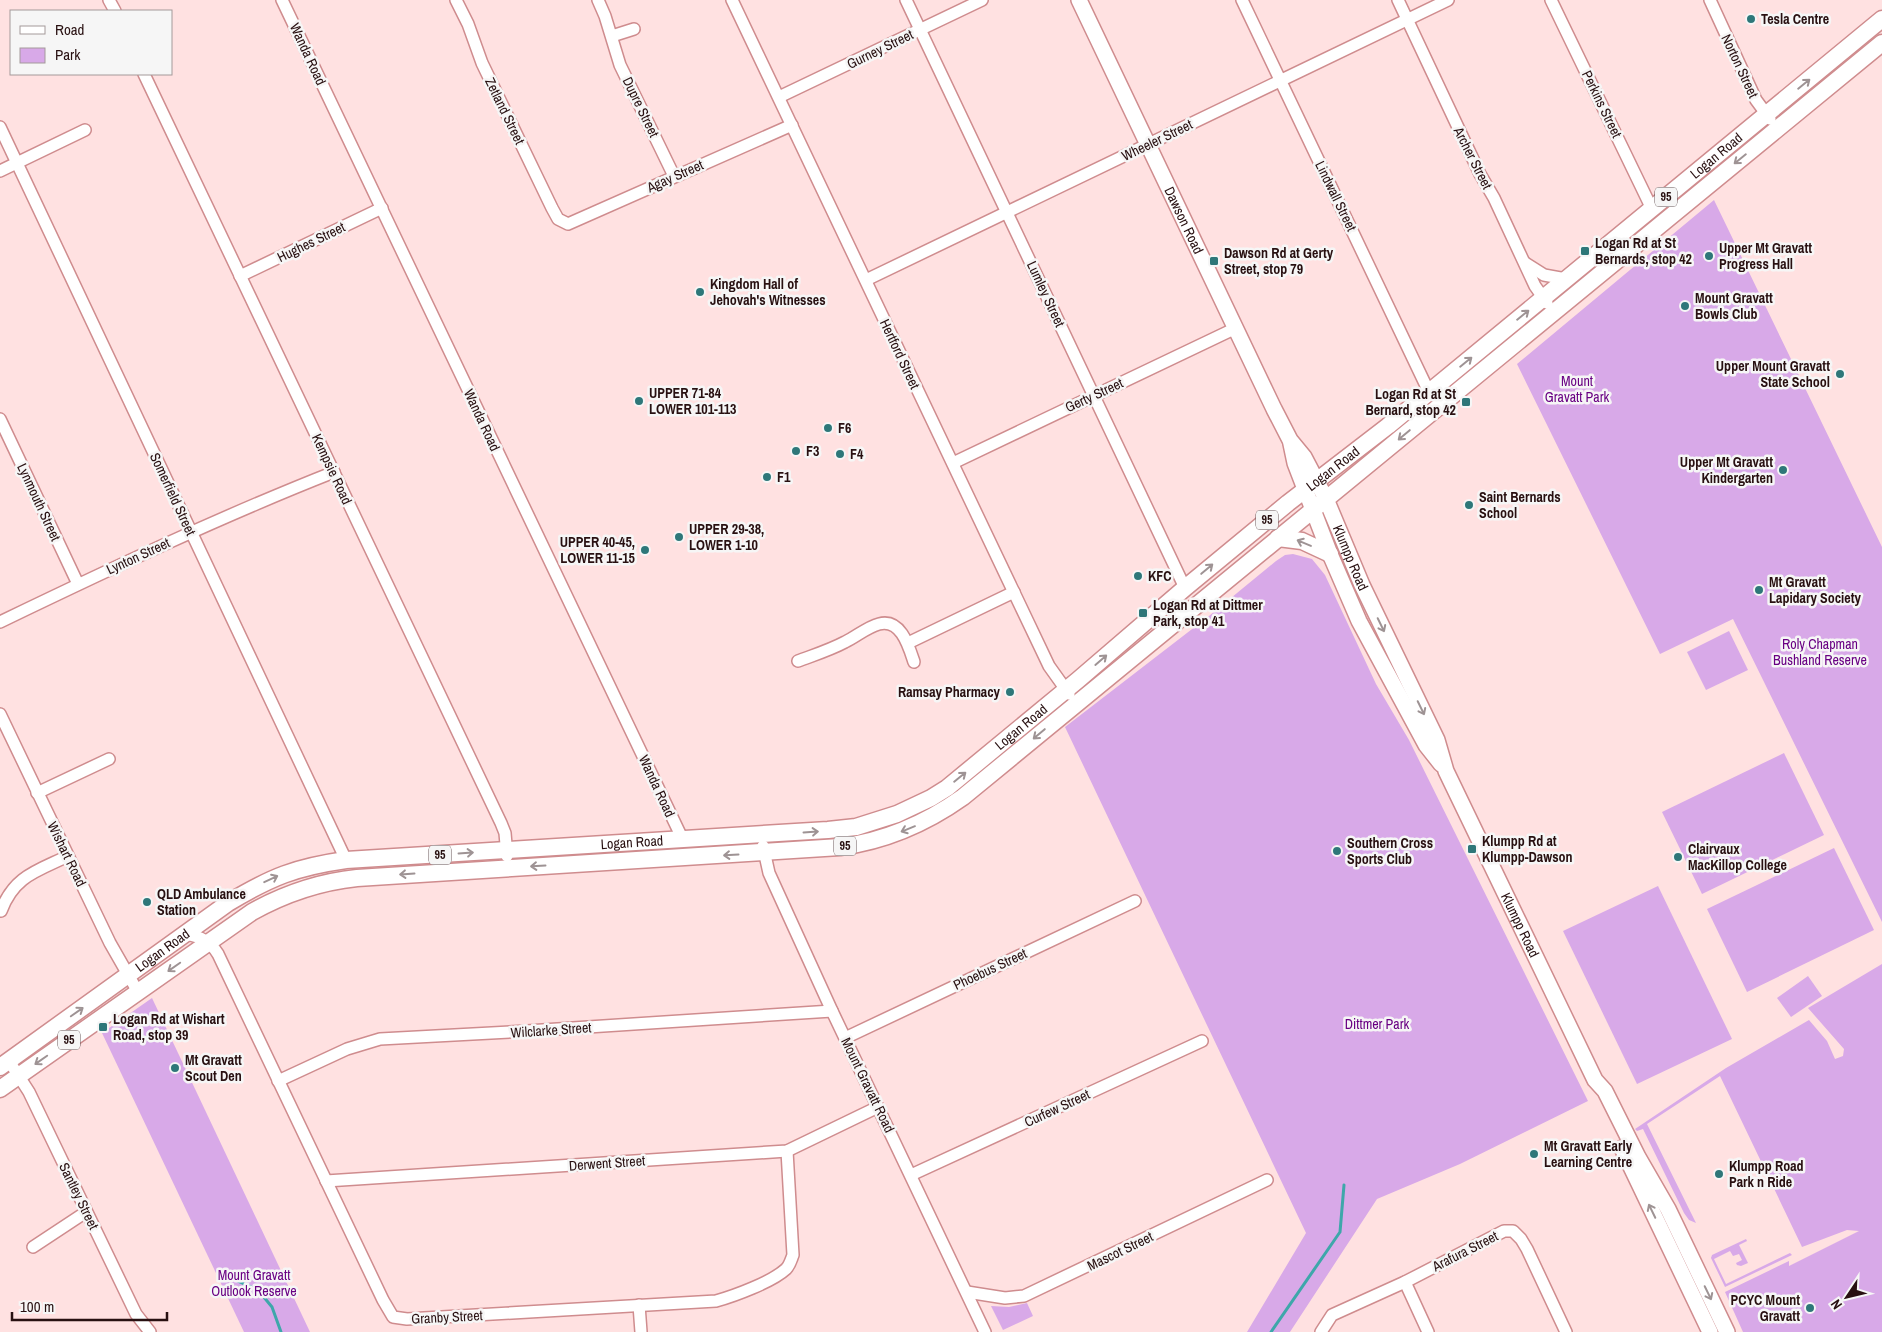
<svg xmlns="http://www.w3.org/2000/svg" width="1882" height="1332" font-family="'Archivo Narrow',sans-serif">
  <rect width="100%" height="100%" fill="#ffe1e1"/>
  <g fill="#d8a9e8">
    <path d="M1714,200L1882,547V922L1733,619L1660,654L1517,364Z"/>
    <path d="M1293,554L1312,559L1325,575L1376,684L1409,740L1588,1101L1460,1164L1377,1199L1290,1332H1247L1306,1233L1065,727L1209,616L1276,561L1285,555Z"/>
    <path d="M1729,631L1748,670L1706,690L1687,652Z"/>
    <path d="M1784,753L1824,835L1702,894L1662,812Z"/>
    <path d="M1834,848L1874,930L1747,992L1707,909Z"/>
    <path d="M1658,886L1732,1039L1637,1084L1563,931Z"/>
    <path d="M1882,964V1332H1743L1725,1292L1789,1261V1266L1859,1231L1847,1230L1802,1247L1720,1076L1647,1124L1696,1223L1689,1220L1684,1213L1643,1129L1637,1131L1635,1129L1726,1068L1809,1020L1827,1041L1835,1059L1843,1056L1844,1049L1808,1008Z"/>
    <path d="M1808,976L1822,996L1791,1017L1777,998Z"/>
    <path d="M152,998L310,1332H244L102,1033Z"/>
    <path d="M1746,1239L1747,1241L1739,1245L1748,1263L1741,1266L1737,1265L1736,1263L1742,1260L1739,1254L1733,1256L1730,1251L1714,1259L1726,1284L1790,1253L1792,1255L1725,1287L1711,1258L1712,1255Z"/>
    <path d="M1027,1303L1033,1316L1003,1330L991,1306L1009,1307Z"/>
  </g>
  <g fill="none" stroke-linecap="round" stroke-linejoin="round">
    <g stroke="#3ea7aa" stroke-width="3">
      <path d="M224,1275L258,1290L272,1307L281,1332"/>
      <path d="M1271,1332L1340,1232L1344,1185"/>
    </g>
    <defs>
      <g id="minor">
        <path d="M109,0L115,11"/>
        <path d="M282,0L683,840"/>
        <path d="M456,0L468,24L482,63L552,208L558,219L568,224L792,125"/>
        <path d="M598,0L605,16L620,65L674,176"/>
        <path d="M732,0L1049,666L1069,694"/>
        <path d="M906,0L1185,588"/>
        <path d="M1242,0L1429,392"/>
        <path d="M1398,0L1480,174L1494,198L1535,286L1547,303"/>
        <path d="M1551,0L1652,209"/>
        <path d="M1710,0L1756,100L1770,119"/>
        <path d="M612,36L634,29"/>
        <path d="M144,74L501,823L505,833L507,856"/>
        <path d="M779,97L982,0"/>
        <path d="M0,127L346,860"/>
        <path d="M0,171L85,130"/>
        <path d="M1525,263L1544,275L1566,279"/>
        <path d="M240,276L382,208"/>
        <path d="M866,280L1448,0"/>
        <path d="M0,419L78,584"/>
        <path d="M953,463L1236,328"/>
        <path d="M0,622C110,569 220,517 334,472"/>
        <path d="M908,643L1014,592"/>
        <path d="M798,661C814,655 830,650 845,642C856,637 867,627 879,624C901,618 909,647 914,662"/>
        <path d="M0,714L110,943L138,992"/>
        <path d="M37,793L109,759"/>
        <path d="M763,846L769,873L832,1011L985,1332"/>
        <path d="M1,911C14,876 37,871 68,856"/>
        <path d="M186,934C201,937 210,941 218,954L383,1300L393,1317L407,1319L716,1301C734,1296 772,1282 786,1269C790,1265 791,1260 793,1255L787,1151"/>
        <path d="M845,1038L1135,901"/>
        <path d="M9,1061L29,1092L136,1314L150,1332"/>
        <path d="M278,1081L347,1049L380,1039L527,1031L832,1011"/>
        <path d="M911,1175L1202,1041"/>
        <path d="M326,1181L787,1151L878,1107"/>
        <path d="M33,1247L86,1212"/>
        <path d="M1405,1282L1428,1332"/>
        <path d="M967,1292L1005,1298L1024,1296L1267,1180"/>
        <path d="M639,1305L641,1332"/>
        <path d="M1321,1332L1332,1315L1405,1282L1504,1231H1513L1521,1239L1527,1249L1566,1332"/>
      </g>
      <g id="secondary">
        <path id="s1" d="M1079,0L1274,409L1290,440L1304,457L1326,499L1362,585L1437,740L1446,771L1595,1080L1605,1091L1638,1157L1668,1209L1727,1332"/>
        <path d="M1291,444L1295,463L1330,554L1359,621L1426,745L1441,764"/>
        <path d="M1622,1148L1710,1332"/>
      </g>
      <g id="primary">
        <path d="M1278,538L1302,541L1330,554"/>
        <path id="s2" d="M0,1067L228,903C271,877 296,867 346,860L828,830L856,827L897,814L931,798L947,788L1078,680L1185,588L1288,503L1388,426L1882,19"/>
        <path d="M0,1089L252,912C286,893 319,882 357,878L840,847C885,841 925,824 963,797L1882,43"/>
      </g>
    </defs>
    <use href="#minor" stroke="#cf8c8e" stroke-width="14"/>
    <use href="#secondary" stroke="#cf8c8e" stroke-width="18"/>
    <use href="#primary" stroke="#cf8c8e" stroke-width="19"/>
    <use href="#minor" stroke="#fff" stroke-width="11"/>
    <use href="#secondary" stroke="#fff" stroke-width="15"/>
    <use href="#primary" stroke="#fff" stroke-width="16"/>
  </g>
  <defs><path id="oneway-shaft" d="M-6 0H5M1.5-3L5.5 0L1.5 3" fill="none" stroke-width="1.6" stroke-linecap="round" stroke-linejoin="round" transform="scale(1.25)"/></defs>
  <g stroke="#9e9394">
    <use href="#oneway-shaft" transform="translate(1804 84) rotate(-39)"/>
    <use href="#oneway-shaft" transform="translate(1740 159) rotate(141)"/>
    <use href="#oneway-shaft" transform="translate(1523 315) rotate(-39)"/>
    <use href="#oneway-shaft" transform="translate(1466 362) rotate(-39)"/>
    <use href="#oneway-shaft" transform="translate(1404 435) rotate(140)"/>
    <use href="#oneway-shaft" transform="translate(1304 543) rotate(-157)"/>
    <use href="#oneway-shaft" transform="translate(1207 569) rotate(-40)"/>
    <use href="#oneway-shaft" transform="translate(1381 625) rotate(64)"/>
    <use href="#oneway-shaft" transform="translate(1101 660) rotate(-41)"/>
    <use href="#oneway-shaft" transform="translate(1421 708) rotate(64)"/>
    <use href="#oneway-shaft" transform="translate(1039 734) rotate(140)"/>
    <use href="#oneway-shaft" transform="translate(960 777) rotate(-39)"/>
    <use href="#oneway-shaft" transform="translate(908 829) rotate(158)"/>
    <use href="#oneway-shaft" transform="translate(811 832) rotate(-4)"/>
    <use href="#oneway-shaft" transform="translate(466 853) rotate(-4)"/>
    <use href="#oneway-shaft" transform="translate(731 855) rotate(177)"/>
    <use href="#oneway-shaft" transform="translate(538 866) rotate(177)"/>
    <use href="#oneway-shaft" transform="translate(407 874) rotate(176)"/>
    <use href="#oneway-shaft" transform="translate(271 879) rotate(-25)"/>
    <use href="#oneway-shaft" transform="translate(174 967) rotate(145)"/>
    <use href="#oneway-shaft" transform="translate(77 1012) rotate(-35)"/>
    <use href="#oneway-shaft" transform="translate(41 1060) rotate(145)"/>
    <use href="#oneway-shaft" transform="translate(1652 1211) rotate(-116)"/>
    <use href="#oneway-shaft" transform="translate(1708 1293) rotate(64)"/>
  </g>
  <g fill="#2e7779" stroke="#f6f6f6" stroke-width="2">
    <circle cx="1751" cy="19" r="5"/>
    <rect x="1580" y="246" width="10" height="10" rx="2.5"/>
    <circle cx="1709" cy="256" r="5"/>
    <rect x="1209" y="256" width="10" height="10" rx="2.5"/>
    <circle cx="700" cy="292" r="5"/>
    <circle cx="1685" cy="306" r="5"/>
    <circle cx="1840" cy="374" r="5"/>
    <circle cx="639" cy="401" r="5"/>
    <rect x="1461" y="397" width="10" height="10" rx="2.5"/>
    <circle cx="828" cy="428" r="5"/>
    <circle cx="796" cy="451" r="5"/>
    <circle cx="840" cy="454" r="5"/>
    <circle cx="1783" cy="470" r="5"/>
    <circle cx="767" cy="477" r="5"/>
    <circle cx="1469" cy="505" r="5"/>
    <circle cx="679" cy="537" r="5"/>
    <circle cx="645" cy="550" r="5"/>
    <circle cx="1138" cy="576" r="5"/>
    <circle cx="1759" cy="590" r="5"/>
    <rect x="1138" y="608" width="10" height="10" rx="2.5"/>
    <circle cx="1010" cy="692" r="5"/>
    <rect x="1467" y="844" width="10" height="10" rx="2.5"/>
    <circle cx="1337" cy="851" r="5"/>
    <circle cx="1678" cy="857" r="5"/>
    <circle cx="147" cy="902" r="5"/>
    <rect x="98" y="1022" width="10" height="10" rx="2.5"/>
    <circle cx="175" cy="1068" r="5"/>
    <circle cx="1534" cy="1154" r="5"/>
    <circle cx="1719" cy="1174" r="5"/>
    <circle cx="1810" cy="1308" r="5"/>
  </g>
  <g text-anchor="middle" stroke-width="5" stroke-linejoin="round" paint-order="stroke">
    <g fill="#f6f6f6" stroke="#665556" stroke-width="1">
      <rect x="1655" y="187.5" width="22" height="19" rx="4"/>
      <rect x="1256" y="510.5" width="22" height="19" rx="4"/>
      <rect x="834" y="836.5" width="22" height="19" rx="4"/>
      <rect x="429" y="845.5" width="22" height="19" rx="4"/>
      <rect x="58" y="1030.5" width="22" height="19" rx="4"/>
    </g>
    <g font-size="12" font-weight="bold" fill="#281011">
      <text x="1666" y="201">95</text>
      <text x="1267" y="524">95</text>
      <text x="845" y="850">95</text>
      <text x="440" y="859">95</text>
      <text x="69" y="1044">95</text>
    </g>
    <g font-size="14" font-weight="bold" fill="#281011" stroke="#f6f6f6" text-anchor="start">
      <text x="1761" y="24">Tesla Centre</text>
      <text x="1595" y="248">Logan Rd at St<tspan x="1595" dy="16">Bernards, stop 42</tspan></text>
      <text x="1719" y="253">Upper Mt Gravatt<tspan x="1719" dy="16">Progress Hall</tspan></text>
      <text x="1224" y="258">Dawson Rd at Gerty<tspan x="1224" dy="16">Street, stop 79</tspan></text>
      <text x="710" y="289">Kingdom Hall of<tspan x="710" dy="16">Jehovah's Witnesses</tspan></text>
      <text x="1695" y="303">Mount Gravatt<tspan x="1695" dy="16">Bowls Club</tspan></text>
      <text x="1830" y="371" text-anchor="end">Upper Mount Gravatt<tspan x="1830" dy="16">State School</tspan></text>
      <text x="649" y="398">UPPER 71-84<tspan x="649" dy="16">LOWER 101-113</tspan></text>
      <text x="1456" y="399" text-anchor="end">Logan Rd at St<tspan x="1456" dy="16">Bernard, stop 42</tspan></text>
      <text x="838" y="433">F6</text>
      <text x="806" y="456">F3</text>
      <text x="850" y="459">F4</text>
      <text x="1773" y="467" text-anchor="end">Upper Mt Gravatt<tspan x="1773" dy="16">Kindergarten</tspan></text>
      <text x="777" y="482">F1</text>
      <text x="1479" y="502">Saint Bernards<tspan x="1479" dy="16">School</tspan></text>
      <text x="689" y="534">UPPER 29-38,<tspan x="689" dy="16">LOWER 1-10</tspan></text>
      <text x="635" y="547" text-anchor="end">UPPER 40-45,<tspan x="635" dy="16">LOWER 11-15</tspan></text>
      <text x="1148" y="581">KFC</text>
      <text x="1769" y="587">Mt Gravatt<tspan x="1769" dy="16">Lapidary Society</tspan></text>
      <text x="1153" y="610">Logan Rd at Dittmer<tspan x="1153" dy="16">Park, stop 41</tspan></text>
      <text x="1000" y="697" text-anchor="end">Ramsay Pharmacy</text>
      <text x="1482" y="846">Klumpp Rd at<tspan x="1482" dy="16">Klumpp-Dawson</tspan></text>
      <text x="1347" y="848">Southern Cross<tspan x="1347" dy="16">Sports Club</tspan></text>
      <text x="1688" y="854">Clairvaux<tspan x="1688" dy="16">MacKillop College</tspan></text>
      <text x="157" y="899">QLD Ambulance<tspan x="157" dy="16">Station</tspan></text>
      <text x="113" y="1024">Logan Rd at Wishart<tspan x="113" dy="16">Road, stop 39</tspan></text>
      <text x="185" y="1065">Mt Gravatt<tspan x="185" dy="16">Scout Den</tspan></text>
      <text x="1544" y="1151">Mt Gravatt Early<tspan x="1544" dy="16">Learning Centre</tspan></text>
      <text x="1729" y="1171">Klumpp Road<tspan x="1729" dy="16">Park n Ride</tspan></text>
      <text x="1800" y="1305" text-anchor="end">PCYC Mount<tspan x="1800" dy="16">Gravatt</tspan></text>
    </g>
    <g font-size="14" fill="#281011" stroke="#f6f6f6">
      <text transform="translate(880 49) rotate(-26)" y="5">Gurney Street</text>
      <text transform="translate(308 54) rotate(65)" y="5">Wanda Road</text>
      <text transform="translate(1740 66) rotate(65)" y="5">Norton Street</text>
      <text transform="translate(1602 104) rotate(64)" y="5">Perkins Street</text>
      <text transform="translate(641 107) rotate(64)" y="5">Dupre Street</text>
      <text transform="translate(505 111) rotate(64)" y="5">Zetland Street</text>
      <text transform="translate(1157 140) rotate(-26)" y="5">Wheeler Street</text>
      <text dy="5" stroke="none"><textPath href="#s2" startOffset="2014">Logan Road</textPath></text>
      <text transform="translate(1473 158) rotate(63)" y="5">Archer Street</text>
      <text transform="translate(675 176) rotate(-24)" y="5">Agay Street</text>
      <text transform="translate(1336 196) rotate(64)" y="5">Lindwall Street</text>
      <text dy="5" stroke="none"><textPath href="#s1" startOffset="244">Dawson Road</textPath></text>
      <text transform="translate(311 242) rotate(-26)" y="5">Hughes Street</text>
      <text transform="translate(1046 294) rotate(65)" y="5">Lumley Street</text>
      <text transform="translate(900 354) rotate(65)" y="5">Hertford Street</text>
      <text transform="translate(1094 395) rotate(-25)" y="5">Gerty Street</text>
      <text transform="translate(482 420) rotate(65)" y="5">Wanda Road</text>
      <text dy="5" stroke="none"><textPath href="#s2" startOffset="1519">Logan Road</textPath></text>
      <text transform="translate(332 469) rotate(65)" y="5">Kempsie Road</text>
      <text transform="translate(173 494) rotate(65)" y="5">Somerfield Street</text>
      <text transform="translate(39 502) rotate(65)" y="5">Lynmouth Street</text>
      <text transform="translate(138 556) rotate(-25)" y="5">Lynton Street</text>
      <text dy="5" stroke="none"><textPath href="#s1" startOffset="621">Klumpp Road</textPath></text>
      <text dy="5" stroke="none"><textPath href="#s2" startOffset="1114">Logan Road</textPath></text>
      <text transform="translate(657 786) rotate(65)" y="5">Wanda Road</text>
      <text dy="5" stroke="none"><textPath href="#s2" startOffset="694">Logan Road</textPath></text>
      <text transform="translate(67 854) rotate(64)" y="5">Wishart Road</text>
      <text dy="5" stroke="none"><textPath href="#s1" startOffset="1026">Klumpp Road</textPath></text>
      <text dy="5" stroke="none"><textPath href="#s2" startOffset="200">Logan Road</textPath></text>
      <text transform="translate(990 969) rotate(-25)" y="5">Phoebus Street</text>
      <text transform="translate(551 1030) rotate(-4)" y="5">Wilclarke Street</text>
      <text transform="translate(868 1085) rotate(64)" y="5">Mount Gravatt Road</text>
      <text transform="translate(1057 1108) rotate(-25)" y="5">Curfew Street</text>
      <text transform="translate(607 1163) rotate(-4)" y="5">Derwent Street</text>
      <text transform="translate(79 1196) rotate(64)" y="5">Santley Street</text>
      <text transform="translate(1120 1251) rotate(-26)" y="5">Mascot Street</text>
      <text transform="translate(1465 1251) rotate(-27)" y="5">Arafura Street</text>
      <text transform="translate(447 1317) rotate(-3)" y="5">Granby Street</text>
    </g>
    <g font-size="14" fill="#690083" stroke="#f6f6f6">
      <text x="1577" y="386">Mount<tspan x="1577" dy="16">Gravatt Park</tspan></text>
      <text x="1820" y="649">Roly Chapman<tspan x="1820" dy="16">Bushland Reserve</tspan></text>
      <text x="1377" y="1029">Dittmer Park</text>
      <text x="254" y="1280">Mount Gravatt<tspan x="254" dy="16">Outlook Reserve</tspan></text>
    </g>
  </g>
  <rect x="10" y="10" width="162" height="65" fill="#f6f6f6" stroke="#a49a9a"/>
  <rect x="20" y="26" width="25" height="8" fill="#ffffff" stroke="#a49a9a"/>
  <text x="55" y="35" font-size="15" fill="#281011">Road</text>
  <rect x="20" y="48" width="25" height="15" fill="#d8a9e8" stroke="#a49a9a"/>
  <text x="55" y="60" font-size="15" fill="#281011">Park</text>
  <g transform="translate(1847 1297) rotate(235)" stroke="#f6f6f6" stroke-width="4" paint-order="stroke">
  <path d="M0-4L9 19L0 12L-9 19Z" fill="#281011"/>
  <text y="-8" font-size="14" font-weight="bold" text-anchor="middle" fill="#281011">N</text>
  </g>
  <path d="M12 1312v8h155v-8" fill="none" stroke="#281011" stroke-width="2.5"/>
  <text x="20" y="1312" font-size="15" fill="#281011" stroke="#f6f6f6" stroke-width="4" paint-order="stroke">100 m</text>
</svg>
